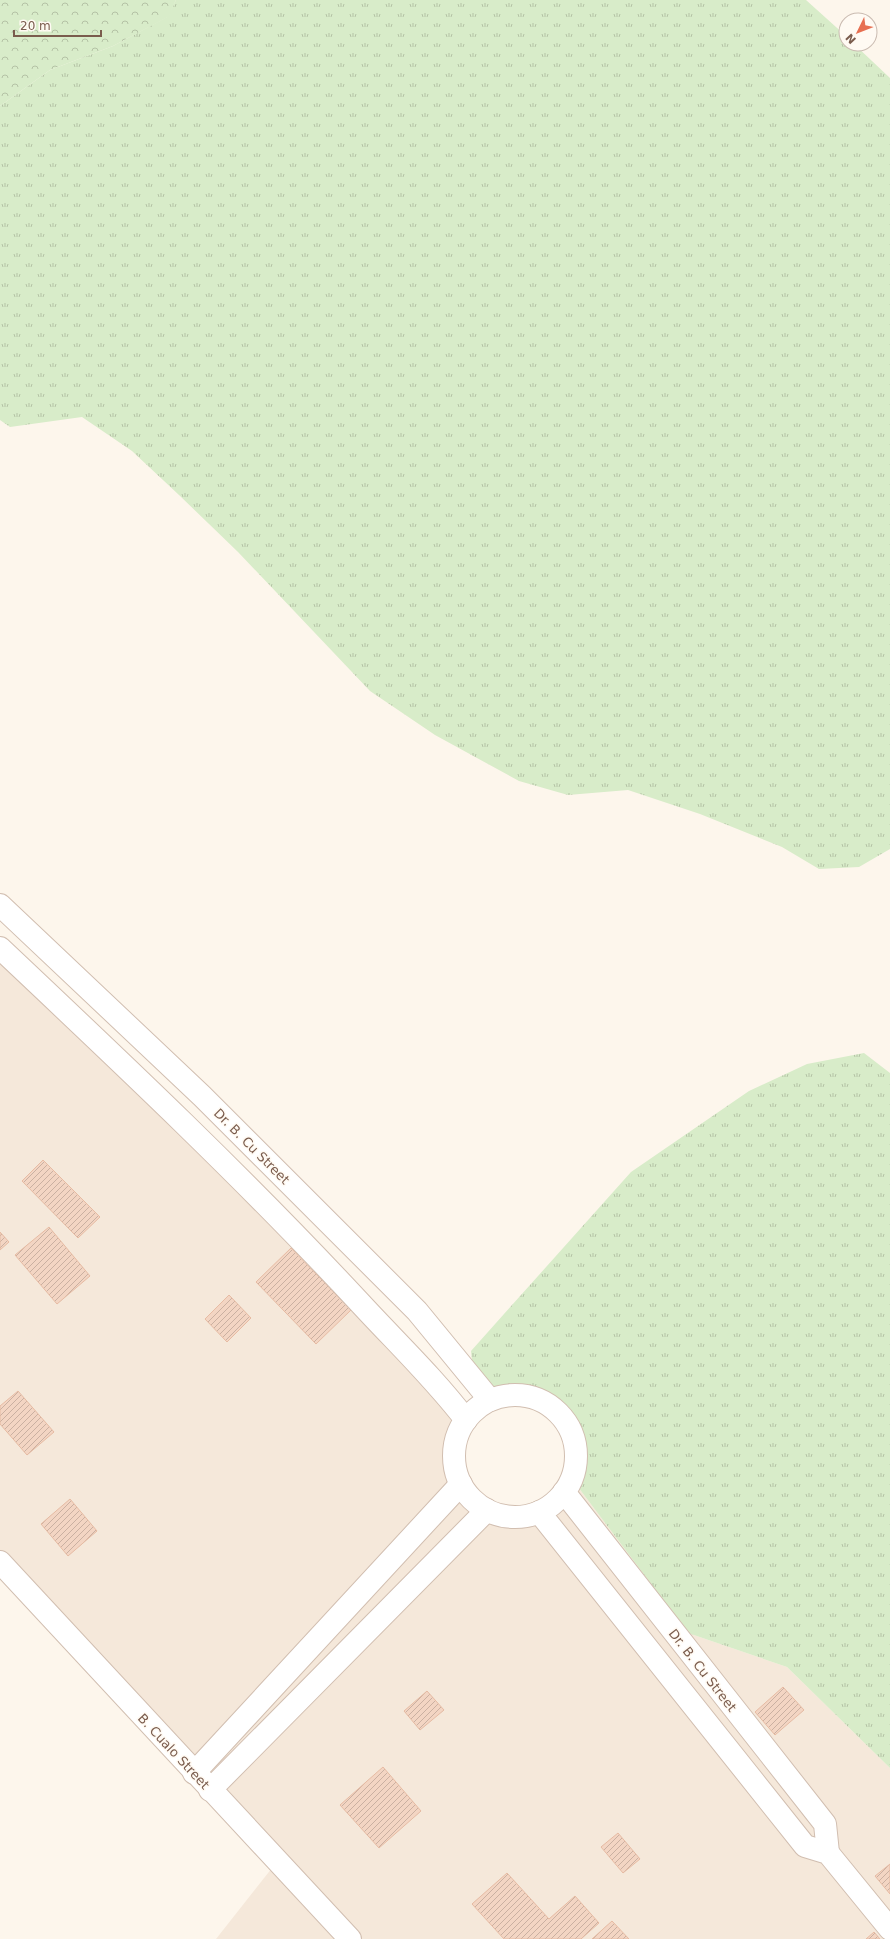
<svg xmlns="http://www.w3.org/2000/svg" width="890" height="1939" font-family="'DejaVu Sans',sans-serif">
  <defs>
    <pattern id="grass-tufts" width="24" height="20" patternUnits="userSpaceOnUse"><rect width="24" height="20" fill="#d8ecc9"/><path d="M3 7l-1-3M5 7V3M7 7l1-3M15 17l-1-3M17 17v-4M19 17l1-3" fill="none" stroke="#b4c2a5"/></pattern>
    <pattern id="forest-crowns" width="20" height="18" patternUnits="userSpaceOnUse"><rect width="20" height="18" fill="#d8ecc9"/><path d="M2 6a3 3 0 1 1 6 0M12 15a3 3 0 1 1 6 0" fill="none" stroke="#b4c2a5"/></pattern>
    <pattern id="building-hatch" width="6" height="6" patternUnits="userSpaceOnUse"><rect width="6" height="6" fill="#f3d5c3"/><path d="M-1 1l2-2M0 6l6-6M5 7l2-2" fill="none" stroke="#cab0a1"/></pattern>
  </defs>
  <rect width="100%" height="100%" fill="#fdf6ec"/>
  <path fill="#f5e8da" d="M0,948L442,1389L477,1408L466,1420L458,1433L454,1449L455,1465L461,1484L467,1494L508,1517L532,1515L553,1504L572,1479L688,1633L787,1667L890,1768V1939H216L272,1868L0,1562Z"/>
  <g fill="url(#grass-tufts)">
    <path d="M176,0H806L846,36V44H854L890,78V849L859,867L819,869L782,847L700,814L628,790L568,795L519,781L435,735L370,691L238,552L179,495L132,451L82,417L10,427L0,420V106L50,70L113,46L167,17Z"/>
    <path d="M864,1053L890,1073V1768L787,1667L688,1633L572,1479C587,1416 533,1374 477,1408L471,1351L631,1172L749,1091L807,1064Z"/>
  </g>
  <path fill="url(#forest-crowns)" d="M0,0H176L168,17L113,46L50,70L0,106Z"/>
  <g fill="url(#building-hatch)" stroke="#e6bba3">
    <path d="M43,1160L100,1217L78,1238L22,1181Z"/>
    <path d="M49,1227L90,1276L57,1304L15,1255Z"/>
    <path d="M0,1232L9,1242L0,1250Z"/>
    <path d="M291,1248L351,1310L316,1344L256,1282Z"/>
    <path d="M229,1295L251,1318L227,1342L205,1319Z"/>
    <path d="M18,1391L54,1432L27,1455L0,1424V1406Z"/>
    <path d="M70,1499L97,1531L68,1556L41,1524Z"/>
    <path d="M783,1687L804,1710L775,1735L755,1712Z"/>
    <path d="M427,1691L444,1710L420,1730L404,1711Z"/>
    <path d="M383,1767L421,1811L379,1848L340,1805Z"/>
    <path d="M618,1833L640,1859L623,1873L601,1847Z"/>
    <path d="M890,1864V1894L875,1876Z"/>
    <path d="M507,1873L549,1919L575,1896L599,1923L581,1939H504L472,1904Z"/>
    <path d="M612,1921L629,1939H592Z"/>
    <path d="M874,1932L880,1939H866Z"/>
  </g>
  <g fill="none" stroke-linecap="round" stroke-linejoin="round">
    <defs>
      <g id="minor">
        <path d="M0,905L202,1096L417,1311L490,1400"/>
        <path d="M0,948C123,1064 246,1180 361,1304C396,1342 434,1378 466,1420"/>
        <circle cx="515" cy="1456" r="61"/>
        <path d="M564,1492L825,1824L828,1853"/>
        <path d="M539,1512L805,1846L828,1853L890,1929"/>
        <path d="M0,1562L350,1939"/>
        <path d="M194,1773L461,1484"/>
        <path d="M210,1790L487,1510"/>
      </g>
    </defs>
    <use href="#minor" stroke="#d1beb0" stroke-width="24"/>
    <use href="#minor" stroke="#fff" stroke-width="22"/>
  </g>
  <g text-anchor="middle" stroke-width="3" stroke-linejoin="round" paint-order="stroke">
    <g font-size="13" fill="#7a5c4d" stroke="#fffaf3">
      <text transform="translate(252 1146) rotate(45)" y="5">Dr. B. Cu Street</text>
      <text transform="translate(703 1670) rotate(52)" y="5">Dr. B. Cu Street</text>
      <text transform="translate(174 1751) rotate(47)" y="5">B. Cualo Street</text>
    </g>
  </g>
  <g transform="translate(858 32) rotate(227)"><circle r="19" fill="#fffaf3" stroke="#cabbb1"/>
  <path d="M0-3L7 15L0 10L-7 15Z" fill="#e76f51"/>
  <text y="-6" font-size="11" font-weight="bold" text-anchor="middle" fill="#7a5c4d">N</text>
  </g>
  <path d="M14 30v6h87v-6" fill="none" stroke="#7a5c4d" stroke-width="2"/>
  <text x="20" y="30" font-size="12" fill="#7a5c4d" stroke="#fffaf3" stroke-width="3" paint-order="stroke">20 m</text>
</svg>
